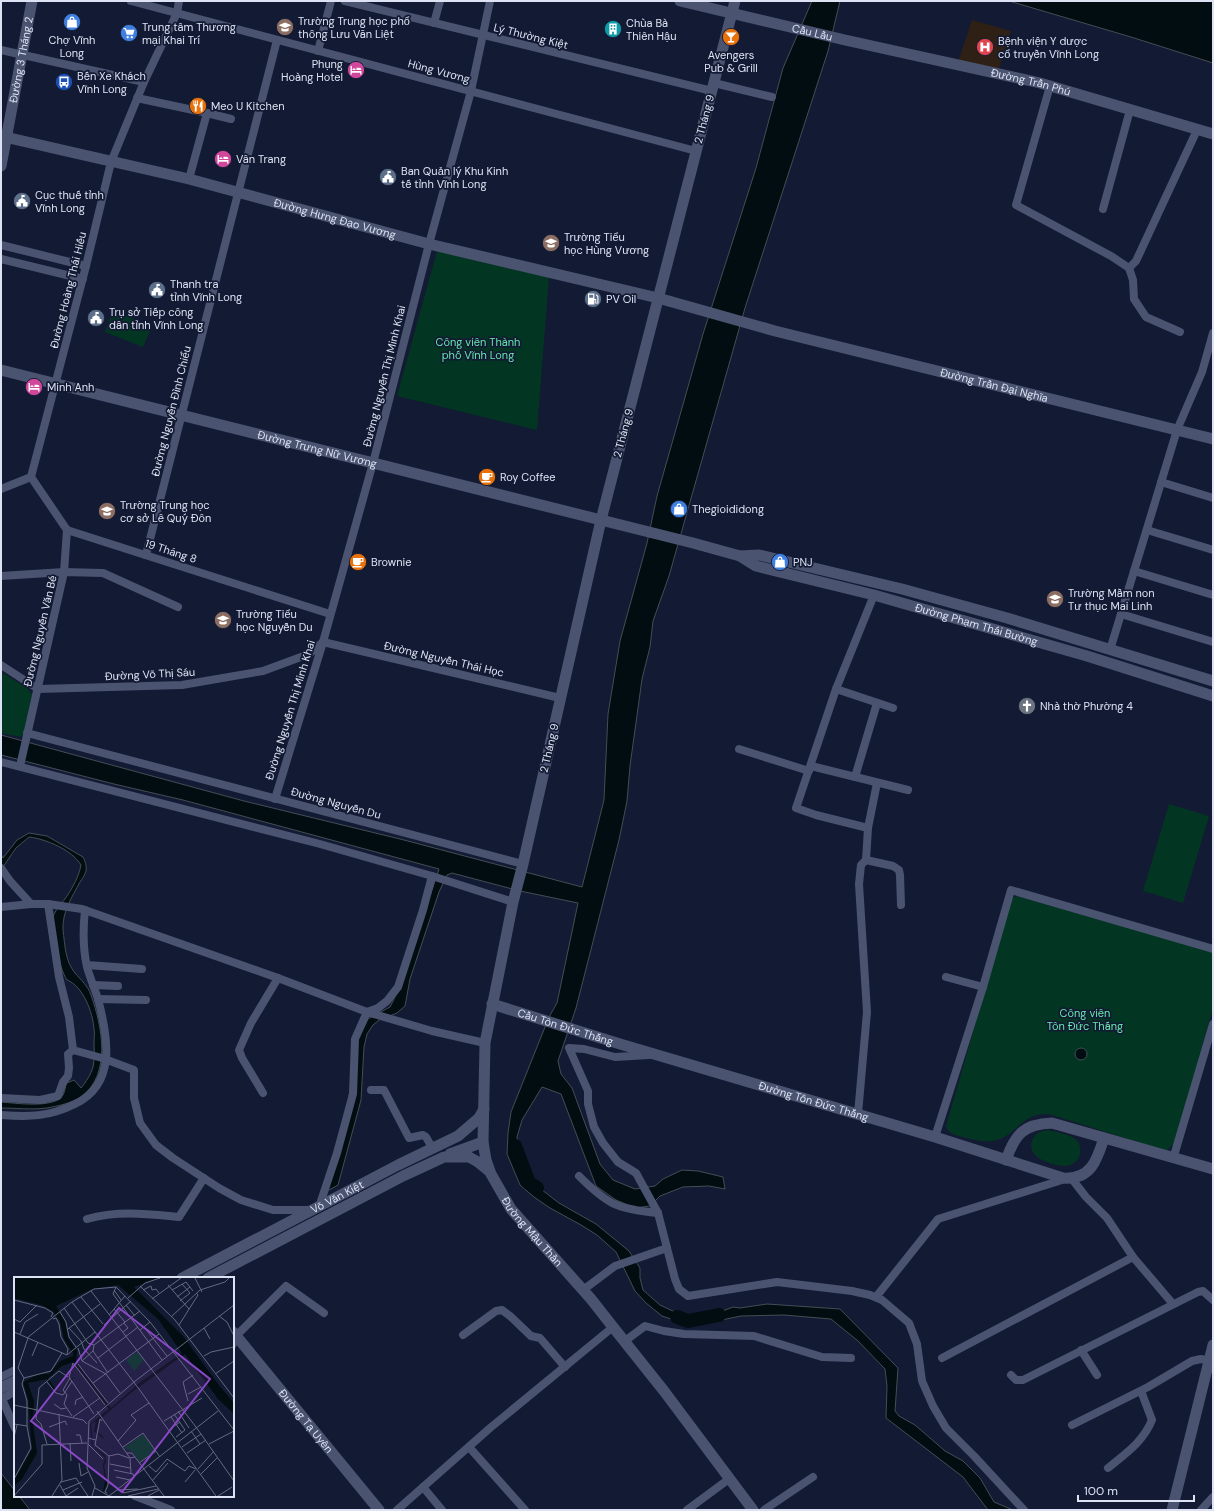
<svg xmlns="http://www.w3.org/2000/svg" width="1214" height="1511" font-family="'DM Sans',sans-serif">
  <rect width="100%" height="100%" fill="#131a33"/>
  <path fill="#2e2014" d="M972,20L1011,31L998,71L958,62Z"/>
  <g fill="#033622">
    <path d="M437,251L549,277L537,430L397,396Z"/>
    <path d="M113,311L152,326L143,347L105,332Z"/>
    <path d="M1,672L27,688L32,694L24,733L21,737L1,733Z"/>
    <path d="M1169,804L1209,816L1183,903L1143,891Z"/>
    <path d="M1017,896L1213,952V1008L1174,1144L1167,1150L1160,1149L1049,1114C1023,1113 1020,1130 1000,1139C988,1144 975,1140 963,1137C955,1135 948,1134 946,1126L1012,898Z"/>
    <path d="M1048,1130C1056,1132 1069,1134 1075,1139C1086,1148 1079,1166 1065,1166C1057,1166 1041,1161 1036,1156C1025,1145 1035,1130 1048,1130Z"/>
  </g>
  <g fill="#020d11" stroke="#444d55">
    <path d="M812,1H840L828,51L745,308L669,576L653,621L650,647L642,679L630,766L627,801L619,840L576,1008L558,1061L561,1074L572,1088L600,1164L613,1180L635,1189L655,1186L663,1179L682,1170L698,1171L723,1177L725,1189L709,1186L683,1187L660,1196L650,1206L635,1208L616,1200L596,1186L561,1094L542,1087L522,1120L517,1137L523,1170L533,1183L559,1203L596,1224L629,1251L640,1268V1278L643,1290L660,1305L692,1320L702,1319L733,1307L740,1308L767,1304L840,1309L898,1368L895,1411L899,1416L915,1425L945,1451L963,1461L980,1478L994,1502L1013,1510H988L963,1477L886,1418L887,1386L885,1369L858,1341L831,1319L784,1315L741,1316L692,1326L662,1316L646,1303L635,1291L616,1252L597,1235L581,1225L550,1208L534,1197L520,1185L507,1154L508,1133L511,1112L549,1017L557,1003L578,903L520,891L452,873L447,875L439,892L410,979L405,1006L397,1013L379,1020L373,1025L367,1034L364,1047L361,1100L338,1185L327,1191L342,1144L357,1041L368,1019L390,1007L399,989L439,869L183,800L114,784L1,755V735L244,801L404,840L582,887L604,800L608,714L620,641L647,543L657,496L703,334L756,168L783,68Z"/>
    <path d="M1009,1H1213V63L1131,37Z"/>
    <path d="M29,833L47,836L83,857C85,861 87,866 86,871C85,875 82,879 80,882C72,897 62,912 63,930C65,945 65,961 75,973C81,980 88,986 91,995C102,1026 112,1074 81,1097C72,1103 58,1106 47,1108C31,1110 16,1108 1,1108V1102C15,1103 55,1109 63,1095C65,1092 65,1086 67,1083L74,1080L81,1088C86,1082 91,1074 93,1067C95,1058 94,1050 94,1042C94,1038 95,1033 94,1029C93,1013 83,986 67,980C59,968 50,928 54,914C57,908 63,902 67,896C73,887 79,876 81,865C72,850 46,839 29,837L16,848L3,867L1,865V854L3,858L17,840Z"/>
    <circle cx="1081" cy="1054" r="6"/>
    <path d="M1,1473L15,1491V1496H19L30,1510H1Z"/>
  </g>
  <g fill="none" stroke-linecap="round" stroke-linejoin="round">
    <g stroke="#020d11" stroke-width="14">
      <path d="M515,1146L529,1183L537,1188"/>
      <path d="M677,1317L688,1321L719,1315"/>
    </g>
    <g stroke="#4a5370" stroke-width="8">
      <path d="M131,1L696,151"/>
      <path d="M345,1L712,91"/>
      <path d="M434,23L440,1"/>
      <path d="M1,50L144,82"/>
      <path d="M318,51L331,1"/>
      <path d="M714,83L772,97"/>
      <path d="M1050,86L1016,205L1111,256L1129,268L1133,280L1134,299L1146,317L1180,332"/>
      <path d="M137,98L207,113L189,179"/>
      <path d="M207,113L231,119"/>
      <path d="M1103,209L1130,110"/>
      <path d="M1,245L86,266"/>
      <path d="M1,259L83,279"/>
      <path d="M1129,268L1136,261L1197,130"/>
      <path d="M31,477L86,266L111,162L144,82L177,13L179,1"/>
      <path d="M31,477L67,530L330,614"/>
      <path d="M1161,482L1213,498"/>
      <path d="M1,489L31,477"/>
      <path d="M1147,530L1213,550"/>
      <path d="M146,555L277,40"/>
      <path d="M1134,571L1213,595"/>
      <path d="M1,576L64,572L103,573L178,607"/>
      <path d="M1121,614L1213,642"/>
      <path d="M1110,650L1177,430L1202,372L1213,333"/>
      <path d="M1,665L38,689L182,685L263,671L309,654L323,642L560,698"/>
      <path d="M836,689L893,708"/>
      <path d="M27,733L523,864"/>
      <path d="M739,749L809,771"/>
      <path d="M1,762L320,844L432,876L513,902"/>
      <path d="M20,766L64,572L67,530"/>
      <path d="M811,766L908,790"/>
      <path d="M855,777L877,703"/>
      <path d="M275,799L323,642L373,463L429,244L471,91L490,1"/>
      <path d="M868,828L877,783"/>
      <path d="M866,860L893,866L899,870L900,875L901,905"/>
      <path d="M1,868L10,881L31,904H48L82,909L278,978L367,1012L432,1031L485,1043"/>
      <path d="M48,904L59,977L69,1017L73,1050L102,1058L134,1070V1098L140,1123L156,1145L173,1158L219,1188L241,1200L273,1210H311"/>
      <path d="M1,907L31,904"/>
      <path d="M87,965L142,969"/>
      <path d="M946,977L983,987"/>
      <path d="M93,985L118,986"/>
      <path d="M98,999L146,1000"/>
      <path d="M371,1090H384L409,1138L423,1135L426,1137L433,1149"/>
      <path d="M263,1093L242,1058L239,1050L251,1023L278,978"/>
      <path d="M1,1098L40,1100L58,1096L63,1082L68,1076L69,1068L68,1054L73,1050"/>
      <path d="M858,1114L867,1012L859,884L861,865L866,860L868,828L816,815L796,808L836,689L874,595"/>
      <path d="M1,1115C29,1117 49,1117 75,1104C117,1084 108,1037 98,999C95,989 90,978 87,967C83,949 83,928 85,910"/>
      <path d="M935,1137L983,987L1011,890L1213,949"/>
      <path d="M1173,1159L1213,1024"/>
      <path d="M579,1176C608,1205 617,1209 658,1213"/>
      <path d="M1072,1179L1086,1197L1107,1218L1133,1257L1173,1304"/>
      <path d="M319,1207L337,1153L353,1094L355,1039L367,1012L378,1008L387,1001L398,987L423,910L432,876"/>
      <path d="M87,1219C118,1210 148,1214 179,1217L204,1178"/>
      <path d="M667,1248L675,1279L679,1289L688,1296L777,1282L852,1291L870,1295L882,1300L909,1323L917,1344L922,1381L933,1406L946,1428L974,1456L1024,1510"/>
      <path d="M583,1290L615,1266L667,1248L658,1213L636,1173L618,1162L603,1143L594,1127L588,1104V1091L569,1048L584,1049L615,1057L649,1055"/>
      <path d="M876,1297L938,1219L1065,1179"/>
      <path d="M463,1335L496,1311L502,1310L510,1316L531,1336L540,1338L565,1367"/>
      <path d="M625,1341L645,1326L664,1331L684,1334L754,1336L822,1357L851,1358"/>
      <path d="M233,1344L236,1336L286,1286L324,1313"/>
      <path d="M1081,1350L1097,1375"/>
      <path d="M942,1358L1133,1257"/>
      <path d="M1011,1375L1016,1380H1023L1198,1292L1203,1291L1213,1300"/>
      <path d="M1,1377L15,1370"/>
      <path d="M1,1397L15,1428"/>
      <path d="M2,1399L15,1391"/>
      <path d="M1072,1425L1148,1387L1192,1361L1201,1359L1209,1361"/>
      <path d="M469,1447L525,1510"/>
      <path d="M1108,1468C1126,1453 1143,1442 1152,1420L1141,1391"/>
      <path d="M423,1487L442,1510"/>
      <path d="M135,1496L171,1510"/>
      <path d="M397,1510L490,1428L613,1327"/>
      <path d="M687,1510L729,1479"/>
      <path d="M764,1510L813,1477"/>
      <path d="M1201,1510L1213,1497"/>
    </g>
    <g stroke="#4a5370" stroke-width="11">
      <path id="s1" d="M680,1L845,40L1040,83L1213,134"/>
      <path id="s2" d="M735,1L601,520L523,864L513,902L485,1043L483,1142L486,1160L491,1174L511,1209L591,1299L613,1327L664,1391L753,1510"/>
      <path id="s3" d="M1,136L189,179L429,244L658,298L775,331L1213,439"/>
      <path id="s4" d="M1,166L32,1"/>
      <path id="s5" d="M1,370L693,543L740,556L756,566L874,595L1087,656L1213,696"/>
      <path d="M740,556L759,555L902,589L1007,618L1213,681"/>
      <path id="s6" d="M492,1004L620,1044L935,1137L1063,1178C1091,1180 1097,1160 1104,1138"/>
      <path d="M450,1154L483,1142"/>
      <path d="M1006,1160C1015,1134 1024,1124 1052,1123L1213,1169"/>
      <path id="s7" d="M182,1278L398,1165L458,1136L479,1118L484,1109"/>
      <path d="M208,1278L403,1176L444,1157H469L478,1162L489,1171"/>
      <path id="s8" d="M233,1332L379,1510"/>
      <path d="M1,1388L15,1381"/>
      <path d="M1172,1510L1213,1345"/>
    </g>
  </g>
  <defs>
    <symbol id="shop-disc" viewBox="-11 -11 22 22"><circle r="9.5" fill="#3f7fe0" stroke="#131a33"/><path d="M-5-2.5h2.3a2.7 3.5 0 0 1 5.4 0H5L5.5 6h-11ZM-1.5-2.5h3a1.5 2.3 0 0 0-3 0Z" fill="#fff"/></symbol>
    <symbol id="school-disc" viewBox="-11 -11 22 22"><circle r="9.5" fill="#8d6e63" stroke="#131a33"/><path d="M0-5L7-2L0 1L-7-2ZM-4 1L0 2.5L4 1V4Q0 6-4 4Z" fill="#fff"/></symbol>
    <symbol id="building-disc" viewBox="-11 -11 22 22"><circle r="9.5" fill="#0f9aa8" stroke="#131a33"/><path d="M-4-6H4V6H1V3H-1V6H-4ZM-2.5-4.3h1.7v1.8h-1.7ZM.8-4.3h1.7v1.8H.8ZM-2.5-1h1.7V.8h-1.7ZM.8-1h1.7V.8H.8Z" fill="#fff"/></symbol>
    <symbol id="supermarket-disc" viewBox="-11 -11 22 22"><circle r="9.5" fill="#3f7fe0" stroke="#131a33"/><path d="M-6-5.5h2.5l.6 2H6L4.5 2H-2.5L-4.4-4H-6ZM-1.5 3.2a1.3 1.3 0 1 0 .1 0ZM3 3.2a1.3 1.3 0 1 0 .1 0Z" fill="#fff"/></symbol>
    <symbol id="bar-disc" viewBox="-11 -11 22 22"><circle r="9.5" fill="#e8710a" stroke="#131a33"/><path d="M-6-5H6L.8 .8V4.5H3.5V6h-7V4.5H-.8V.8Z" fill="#fff"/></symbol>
    <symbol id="hospital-disc" viewBox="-11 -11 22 22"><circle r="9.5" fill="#e0444e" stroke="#131a33"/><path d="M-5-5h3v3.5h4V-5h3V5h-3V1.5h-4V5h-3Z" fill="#fff"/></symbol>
    <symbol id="hotel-disc" viewBox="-11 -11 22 22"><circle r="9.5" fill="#d1479c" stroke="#131a33"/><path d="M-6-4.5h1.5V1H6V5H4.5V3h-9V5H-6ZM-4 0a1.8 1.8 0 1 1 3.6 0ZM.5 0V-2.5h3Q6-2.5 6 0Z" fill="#fff"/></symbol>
    <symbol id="bus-disc" viewBox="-11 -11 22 22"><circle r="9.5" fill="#1a4fb4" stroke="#131a33"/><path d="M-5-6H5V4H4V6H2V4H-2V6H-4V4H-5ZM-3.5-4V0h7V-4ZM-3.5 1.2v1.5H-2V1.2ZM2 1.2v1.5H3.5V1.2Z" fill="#fff"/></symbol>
    <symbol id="restaurant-disc" viewBox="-11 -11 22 22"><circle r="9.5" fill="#e8710a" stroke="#131a33"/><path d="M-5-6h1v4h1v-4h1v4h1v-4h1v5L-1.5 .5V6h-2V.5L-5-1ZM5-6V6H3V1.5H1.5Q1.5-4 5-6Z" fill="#fff"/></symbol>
    <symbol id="civic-disc" viewBox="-11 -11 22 22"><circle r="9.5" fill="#5c6f8a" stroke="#131a33"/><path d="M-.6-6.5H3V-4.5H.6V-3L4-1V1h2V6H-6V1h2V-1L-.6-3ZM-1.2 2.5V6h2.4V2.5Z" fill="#fff"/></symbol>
    <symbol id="fuel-disc" viewBox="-11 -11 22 22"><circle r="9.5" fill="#5c6f8a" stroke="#131a33"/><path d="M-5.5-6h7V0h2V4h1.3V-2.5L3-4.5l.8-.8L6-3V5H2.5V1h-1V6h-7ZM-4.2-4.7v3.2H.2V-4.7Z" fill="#fff"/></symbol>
    <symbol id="cafe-disc" viewBox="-11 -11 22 22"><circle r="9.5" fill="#e8710a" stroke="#131a33"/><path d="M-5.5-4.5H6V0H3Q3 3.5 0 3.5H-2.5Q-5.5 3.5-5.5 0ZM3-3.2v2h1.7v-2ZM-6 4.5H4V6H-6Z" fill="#fff"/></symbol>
    <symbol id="church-disc" viewBox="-11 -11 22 22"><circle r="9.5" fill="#6b7280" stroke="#131a33"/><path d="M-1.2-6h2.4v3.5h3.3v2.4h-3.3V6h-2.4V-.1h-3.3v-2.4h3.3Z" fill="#fff"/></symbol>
  </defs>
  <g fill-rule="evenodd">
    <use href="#shop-disc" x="62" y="12" width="20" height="20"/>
    <use href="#school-disc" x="275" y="17" width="20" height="20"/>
    <use href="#building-disc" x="603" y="19" width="20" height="20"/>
    <use href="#supermarket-disc" x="119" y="23" width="20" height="20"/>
    <use href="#bar-disc" x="721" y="27" width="20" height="20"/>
    <use href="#hospital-disc" x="975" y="37" width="20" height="20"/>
    <use href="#hotel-disc" x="346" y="60" width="20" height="20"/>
    <use href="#bus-disc" x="54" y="72" width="20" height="20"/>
    <use href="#restaurant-disc" x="188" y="96" width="20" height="20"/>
    <use href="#hotel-disc" x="213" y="149" width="20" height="20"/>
    <use href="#civic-disc" x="378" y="167" width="20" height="20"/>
    <use href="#civic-disc" x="12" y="191" width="20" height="20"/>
    <use href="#school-disc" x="541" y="233" width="20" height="20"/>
    <use href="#civic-disc" x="147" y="280" width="20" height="20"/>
    <use href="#fuel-disc" x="583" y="289" width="20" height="20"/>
    <use href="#civic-disc" x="86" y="308" width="20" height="20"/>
    <use href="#hotel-disc" x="24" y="377" width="20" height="20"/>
    <use href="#cafe-disc" x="477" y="467" width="20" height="20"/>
    <use href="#shop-disc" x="669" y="499" width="20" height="20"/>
    <use href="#school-disc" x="97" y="501" width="20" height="20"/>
    <use href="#cafe-disc" x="348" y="552" width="20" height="20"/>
    <use href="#shop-disc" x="770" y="552" width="20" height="20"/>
    <use href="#school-disc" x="1045" y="589" width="20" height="20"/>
    <use href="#school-disc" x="213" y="610" width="20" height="20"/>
    <use href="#church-disc" x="1017" y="696" width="20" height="20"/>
  </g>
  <g text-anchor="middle" stroke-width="3.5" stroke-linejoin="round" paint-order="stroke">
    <g font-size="11" fill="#dde3f4" stroke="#131a33" text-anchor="start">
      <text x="298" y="25">Trường Trung học phổ<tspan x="298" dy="13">thông Lưu Văn Liệt</tspan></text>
      <text x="626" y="27">Chùa Bà<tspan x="626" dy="13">Thiên Hậu</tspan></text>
      <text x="142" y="31">Trung tâm Thương<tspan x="142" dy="13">mại Khai Trí</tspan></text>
      <text x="72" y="44" text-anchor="middle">Chợ Vĩnh<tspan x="72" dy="13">Long</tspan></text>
      <text x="998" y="45">Bệnh viện Y dược<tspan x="998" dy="13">cổ truyền Vĩnh Long</tspan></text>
      <text x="731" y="59" text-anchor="middle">Avengers<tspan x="731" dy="13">Pub &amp; Grill</tspan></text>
      <text x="343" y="68" text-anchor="end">Phụng<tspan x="343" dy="13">Hoàng Hotel</tspan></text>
      <text x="77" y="80">Bến Xe Khách<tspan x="77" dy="13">Vĩnh Long</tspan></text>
      <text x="211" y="110">Meo U Kitchen</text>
      <text x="236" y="163">Vân Trang</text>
      <text x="401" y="175">Ban Quản lý Khu Kinh<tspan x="401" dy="13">tế tỉnh Vĩnh Long</tspan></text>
      <text x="35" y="199">Cục thuế tỉnh<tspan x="35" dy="13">Vĩnh Long</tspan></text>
      <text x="564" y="241">Trường Tiểu<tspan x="564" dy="13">học Hùng Vương</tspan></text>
      <text x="170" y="288">Thanh tra<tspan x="170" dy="13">tỉnh Vĩnh Long</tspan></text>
      <text x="606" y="303">PV Oil</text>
      <text x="109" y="316">Trụ sở Tiếp công<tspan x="109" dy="13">dân tỉnh Vĩnh Long</tspan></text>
      <text x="47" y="391">Minh Anh</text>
      <text x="500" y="481">Roy Coffee</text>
      <text x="120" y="509">Trường Trung học<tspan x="120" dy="13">cơ sở Lê Quý Đôn</tspan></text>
      <text x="692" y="513">Thegioididong</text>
      <text x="371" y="566">Brownie</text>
      <text x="793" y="566">PNJ</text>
      <text x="1068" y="597">Trường Mầm non<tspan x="1068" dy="13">Tư thục Mai Linh</tspan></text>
      <text x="236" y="618">Trường Tiểu<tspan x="236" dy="13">học Nguyễn Du</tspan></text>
      <text x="1040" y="710">Nhà thờ Phường 4</text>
    </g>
    <g font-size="11" fill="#dde3f4" stroke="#131a33">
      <text dy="4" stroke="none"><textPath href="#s1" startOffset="136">Cầu Lầu</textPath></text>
      <text transform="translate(531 36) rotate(14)" y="4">Lý Thường Kiệt</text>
      <text dy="4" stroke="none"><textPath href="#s4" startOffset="108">Đường 3 Tháng 2</textPath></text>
      <text transform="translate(439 71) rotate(15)" y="4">Hùng Vương</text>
      <text dy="4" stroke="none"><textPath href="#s1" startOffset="360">Đường Trần Phú</textPath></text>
      <text transform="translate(704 119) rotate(-75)" y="4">2 Tháng 9</text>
      <text dy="4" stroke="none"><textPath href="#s3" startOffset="344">Đường Hưng Đạo Vương</textPath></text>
      <text transform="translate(68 290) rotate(-76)" y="4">Đường Hoàng Thái Hiếu</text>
      <text transform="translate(384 376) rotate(-76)" y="4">Đường Nguyễn Thị Minh Khai</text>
      <text dy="4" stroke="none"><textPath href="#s3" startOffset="1024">Đường Trần Đại Nghĩa</textPath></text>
      <text transform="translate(171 411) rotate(-76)" y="4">Đường Nguyễn Đình Chiểu</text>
      <text transform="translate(623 433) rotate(-75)" y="4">2 Tháng 9</text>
      <text dy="4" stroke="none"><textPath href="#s5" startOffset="326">Đường Trưng Nữ Vương</textPath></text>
      <text transform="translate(171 551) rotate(18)" y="4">19 Tháng 8</text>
      <text dy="4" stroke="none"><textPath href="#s5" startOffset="1009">Đường Phạm Thái Bường</textPath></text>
      <text transform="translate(40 631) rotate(-77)" y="4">Đường Nguyễn Văn Bé</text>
      <text transform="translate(444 659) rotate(13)" y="4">Đường Nguyễn Thái Học</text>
      <text transform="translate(150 674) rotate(-3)" y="4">Đường Võ Thị Sáu</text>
      <text transform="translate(290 710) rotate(-73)" y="4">Đường Nguyễn Thị Minh Khai</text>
      <text transform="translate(549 748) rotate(-77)" y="4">2 Tháng 9</text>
      <text transform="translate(336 803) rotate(15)" y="4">Đường Nguyễn Du</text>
      <text dy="4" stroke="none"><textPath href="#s6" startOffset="77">Cầu Tôn Đức Thắng</textPath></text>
      <text dy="4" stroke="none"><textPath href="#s6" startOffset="336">Đường Tôn Đức Thắng</textPath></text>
      <text dy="4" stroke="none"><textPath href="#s7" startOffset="175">Võ Văn Kiệt</textPath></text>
      <text dy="4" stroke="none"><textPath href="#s2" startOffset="1275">Đường Mậu Thân</textPath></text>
      <text dy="4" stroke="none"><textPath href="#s8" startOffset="115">Đường Tạ Uyên</textPath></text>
    </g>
    <g font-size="11" fill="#66e8ad" stroke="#131a33">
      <text x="478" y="346">Công viên Thành<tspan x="478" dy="13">phố Vĩnh Long</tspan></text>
      <text x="1085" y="1017">Công viên<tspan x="1085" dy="13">Tôn Đức Thắng</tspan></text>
    </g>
  </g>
  <g transform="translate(14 1277)">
    <rect width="220" height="220" fill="#131a33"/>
    <path d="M123,75L130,83L120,94L112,83ZM129,157L141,174L125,185L119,175L110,171Z" fill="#033622"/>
    <path d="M0,1H145L120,10L169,59L204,107L220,126V137L204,122L171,77L118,115L85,143L82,155L88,158L90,162L80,154L82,144L77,147L79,169L91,178L92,185L90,189L93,206L88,219L91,205L89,188L91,181L78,168L76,147L95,132L87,122L67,133L87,121L60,86L57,94L61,100L56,104L50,117L39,112L33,102L14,106L20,124L19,148L23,176L8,202L0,209V203L18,172L14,122L9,105L25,97H35L46,84L59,79V76L50,62L46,44L39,34L27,28L0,21ZM104,8L144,42L168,76L125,106L97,131L62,85L63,74L54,61L51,45L42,29L78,12ZM59,85L55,95H58L61,100L56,102L50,116L43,115L34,101L48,89Z" fill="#020d11" fill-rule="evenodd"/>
    <path fill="none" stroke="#020d11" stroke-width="2" d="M2,22L26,1"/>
    <path fill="none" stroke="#646a80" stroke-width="1" d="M181,1L188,15M154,8L175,32M126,9L161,43L220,121M102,10L136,45L220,153M102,10L99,17L148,83M100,13L107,23M129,13L137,9L138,13L142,12L145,16M158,13L172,5L179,14M77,14L182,150L220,204M67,20L89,47M163,20L176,10M114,21L131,6L146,1M138,22L167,1M0,23L31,31L39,36L37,40M166,24L176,16L168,7M58,25L80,12L102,10M112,28L121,39M50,31L74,66L80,68M100,32L111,45M46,35L52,45L55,60L62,70M95,38L111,19M205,39L213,45L220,59M157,40L186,13L211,5L215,1M0,42L6,45L23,28M39,42L42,41L45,47L47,60L54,72L53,77M90,48L117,24M165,48L184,18L182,16M130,50L153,79M55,51L67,64L70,72L83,86M190,51L196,62M54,52L86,27M126,53L136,45M0,55L53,78L81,55M109,55L114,51L110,46M6,57L11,45L24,37M13,61L58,25L125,112L202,219M80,68L126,34M80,68L79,74L94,96M64,71L68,84L92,97L106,116M18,79L24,65M190,79L197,75L220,70M84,81L124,50M68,84L79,74M64,87L94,126M201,97L220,84M10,101L37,94L48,76M10,101L4,91L14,61M56,101L49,113L53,118L50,127L58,139M33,105L42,116L49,118L58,104M79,106L145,57M25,111L22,142L27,147L33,167M25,111L45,94L54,100M174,117L187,110M174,124L169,105L179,98M40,127L47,132L52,131M0,128L69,143L73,147M61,128L62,123L69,120M83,134L116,181L121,180M164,134L175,151M80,137L55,100L59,86L91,128M160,137L171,153L162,160M59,140L86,121M157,140L168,156M150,144L188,121M0,147L13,149M35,150L51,144L53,148M156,152L166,145M177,154L186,167M62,158H66L68,166M0,160L3,148M74,161L82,163L86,142L88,144M82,163L81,168L95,179L94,208L91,215L93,216M104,164L122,143L117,138L135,126M56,166L57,184M74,167L89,182M195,167L220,154M109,170L129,156L146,180M168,170L187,157M113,176H118L150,219M173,176L192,163M95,179L104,177L115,181M116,181L117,197M65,186L67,199L74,195M125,186L142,174M96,187L116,191M135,189L142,195L153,182L171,194L175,189L182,192M184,192L200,174M100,193L119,197L120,200M187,197L204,180M102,200L116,203M0,202L17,171L13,149V124L8,107L10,101M138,204L154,186M47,205L62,201L74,219M171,205L181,193M46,208L52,219M81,211L95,219L204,134M49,213L68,205M103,213L124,212M109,213V216L142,209M0,219L28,187V168L73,166M38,219L48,203L45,137M52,219L64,211M78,219L81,209L73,191L75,144L120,105L220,28M114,219L144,212M134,219L145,213M204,219L218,210"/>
    <path fill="#8a47c7" fill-opacity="0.15" stroke="#8a47c7" stroke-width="2" d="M105,31L196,102L108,215L17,144Z"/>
    <rect width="220" height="220" fill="none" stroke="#dde3f4" stroke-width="2"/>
  </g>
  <rect width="1214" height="1511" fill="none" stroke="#dde3f4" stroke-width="4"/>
  <path d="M1078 1495v6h116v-6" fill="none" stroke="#dde3f4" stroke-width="2"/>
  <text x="1084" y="1495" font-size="12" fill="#dde3f4" stroke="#131a33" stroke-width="3" paint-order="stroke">100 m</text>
</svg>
